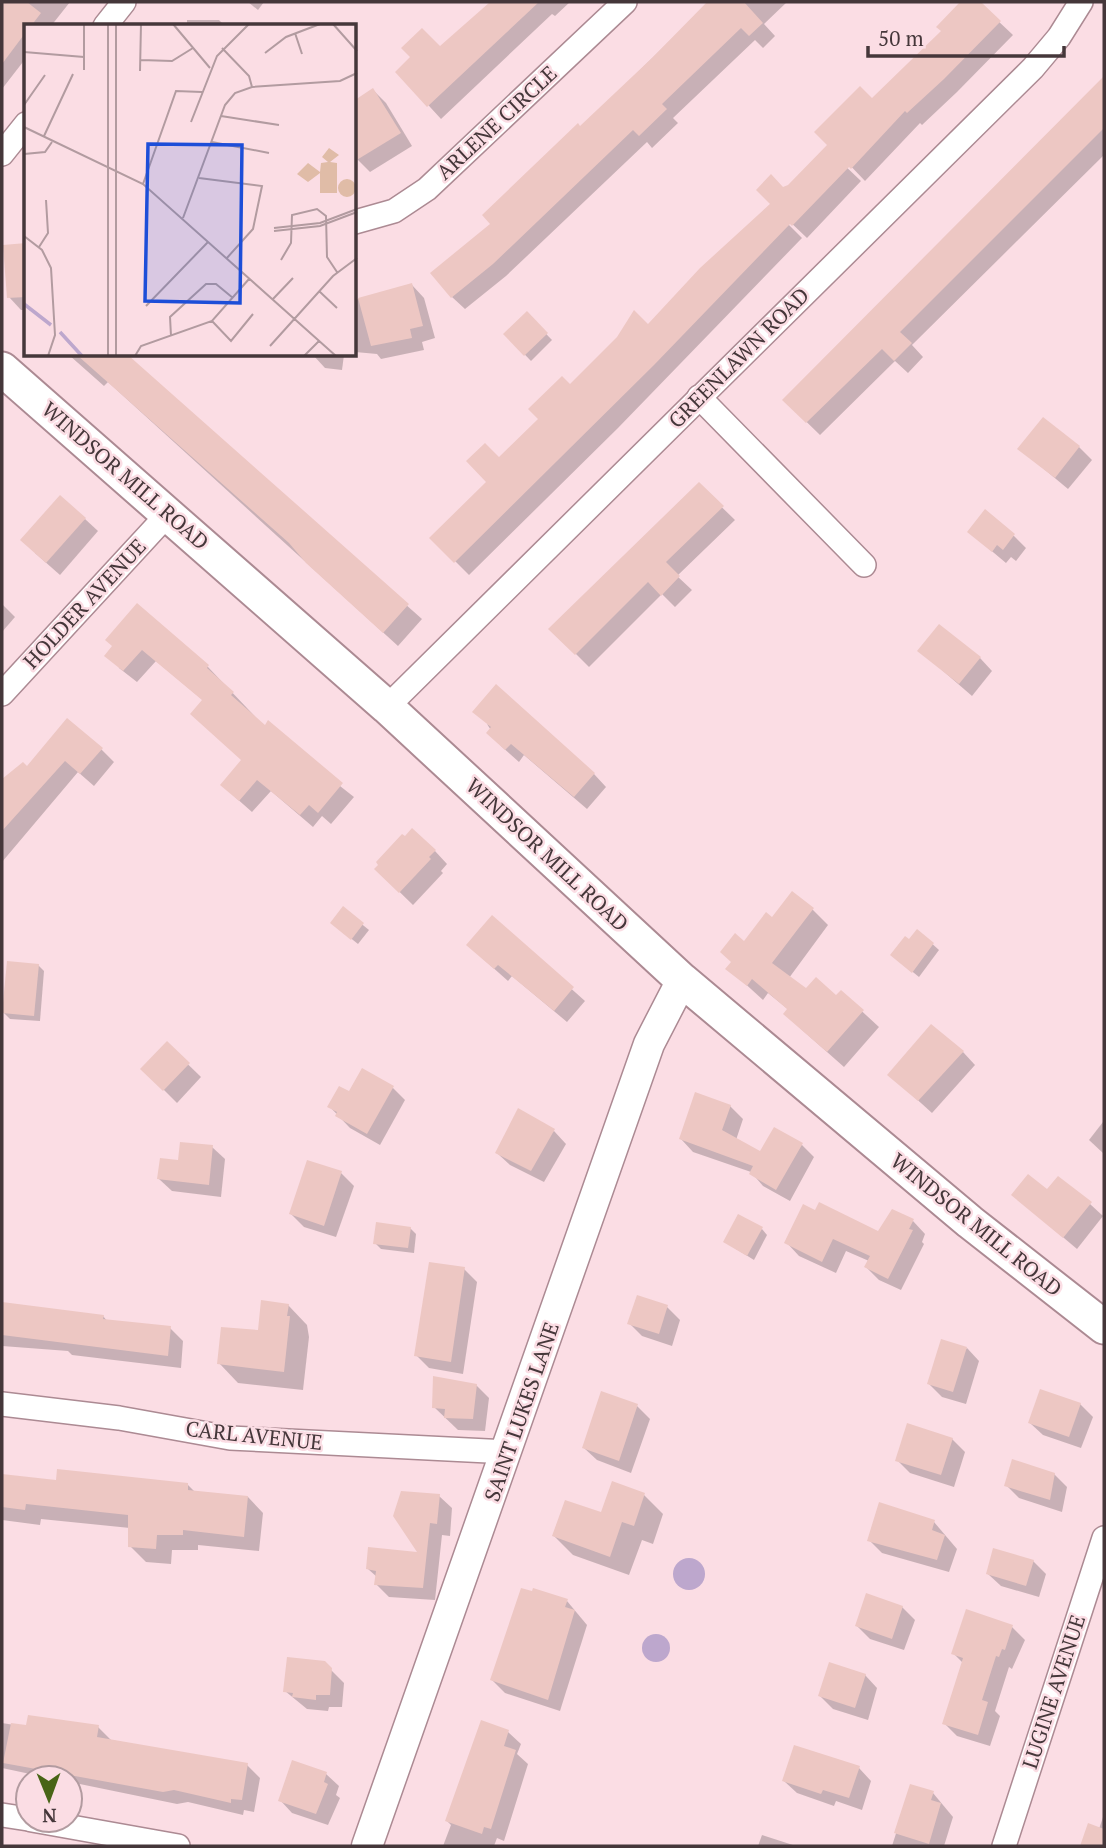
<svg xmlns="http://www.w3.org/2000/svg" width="1106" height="1848" font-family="'PT Serif',serif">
  <rect width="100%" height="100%" fill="#fbdde4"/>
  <g fill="#bda7cd">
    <circle cx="689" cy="1574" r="16"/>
    <circle cx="656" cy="1648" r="14"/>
  </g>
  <g fill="#0003">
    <path d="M2,2H70L51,26H26V58L2,89Z"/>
    <path d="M248,2H264L258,10Z"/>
    <path d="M493,2H570L555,16L552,14L441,119L398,72L440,48Z"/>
    <path d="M716,2H787L764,24L775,36L763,48L755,40L673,118L678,123L652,148L647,142L506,276L465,309L452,297L493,224L581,128L691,20L694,23Z"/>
    <path d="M962,2L967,6L971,2H978L1013,35L957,92L922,125L920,123L865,181L844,159L841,162L861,181L807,238L787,219L785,221L802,238L618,428L469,575L432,538L488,482L499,460L570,387L648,327L943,31L939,27Z"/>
    <path d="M187,20H219L225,26H187Z"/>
    <path d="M1100,83L1104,87V155L912,345L923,357L908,373L895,361L820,435L784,400Z"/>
    <path d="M373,90L386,103L412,146L370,172L357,159Z"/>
    <path d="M26,245V310H21L9,297L4,247Z"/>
    <path d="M412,285L424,298L435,338L422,342L424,350L381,359L377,354L355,352V300Z"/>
    <path d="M527,314L552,340L531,361L505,334Z"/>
    <path d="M69,355H131L129,359L422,619L398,646L108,382L104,386Z"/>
    <path d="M313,355H344L342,370L325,368Z"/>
    <path d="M1079,447L1092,460L1068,489L1020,449Z"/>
    <path d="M699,485L735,520L677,576L692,590L675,607L662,594L589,667L551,629Z"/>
    <path d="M85,519L98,531L60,575L35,553Z"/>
    <path d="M969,532L1014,536L1026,548L1016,561L1011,557L1006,563Z"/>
    <path d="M2,604L15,617L2,632Z"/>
    <path d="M107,639L208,667L265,727L354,797L331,824L322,816L313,827L271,791L252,812L235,797L243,761L204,701L156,661L137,682L119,668L114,646Z"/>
    <path d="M920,651L980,658L992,671L972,696Z"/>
    <path d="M487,724L594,774L606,787L587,809L524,755L519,762L501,746Z"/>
    <path d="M101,749L114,762L94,786L78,772L2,862V789L23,765L27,769Z"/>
    <path d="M435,851L447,864L441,871L443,873L413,905L376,869L381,865Z"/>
    <path d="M343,909L369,930L358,944L338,928Z"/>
    <path d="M812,909L828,925L789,978L806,991L836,998L841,992L879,1027L844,1067L801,1029L789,1010L768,993L763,1000L728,968L745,943L772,919Z"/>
    <path d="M492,918L585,1001L567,1022L512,976L508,981L481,957Z"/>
    <path d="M918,931L939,950L919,977L898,960Z"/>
    <path d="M38,965L44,971L40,1021L10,1019L4,1013Z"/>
    <path d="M167,1044L201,1077L177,1103L143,1069Z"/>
    <path d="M963,1052L975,1065L932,1113L890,1075Z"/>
    <path d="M393,1088L405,1100L380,1145L350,1128L329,1106L350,1094Z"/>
    <path d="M730,1106L743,1119L736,1140L761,1154L802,1145L814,1157L790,1201L763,1186L751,1172L693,1152L681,1139Z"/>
    <path d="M1103,1122L1104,1123V1154L1089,1140Z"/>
    <path d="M554,1131L566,1144L544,1182L510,1165L497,1153Z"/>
    <path d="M212,1147L225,1159L221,1197L172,1191L159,1179L180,1162Z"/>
    <path d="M341,1173L354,1186L336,1237L304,1227L291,1214Z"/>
    <path d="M1047,1192L1090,1204L1103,1216L1077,1249L1013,1195Z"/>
    <path d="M913,1221L925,1234L922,1242L924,1244L901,1290L879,1280L866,1267L869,1261L846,1251L836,1273L799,1256L787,1243L879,1233Z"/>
    <path d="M410,1228L416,1234L414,1253L381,1249L375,1243Z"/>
    <path d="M762,1229L767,1235L754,1260L725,1242Z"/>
    <path d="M464,1269L477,1282L463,1374L429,1368L416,1355Z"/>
    <path d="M2,1303L103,1316L108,1322L170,1328L183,1341L181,1368L72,1355L68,1351L2,1346Z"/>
    <path d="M288,1305L307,1325L309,1337L303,1390L238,1383L219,1363Z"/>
    <path d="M667,1307L680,1320L672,1346L642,1336L629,1323Z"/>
    <path d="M967,1348L979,1361L966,1404L942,1397L929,1384Z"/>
    <path d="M434,1378L476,1385L489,1398L485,1431L458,1430L434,1407Z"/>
    <path d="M1080,1404L1093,1417L1081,1448L1043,1435L1030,1423Z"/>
    <path d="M637,1406L650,1419L631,1473L597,1460L584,1448Z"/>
    <path d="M952,1439L965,1452L954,1487L910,1473L897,1460Z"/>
    <path d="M1054,1474L1067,1487L1062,1512L1019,1498L1006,1485Z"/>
    <path d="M2,1476L58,1482L187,1484L195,1492L248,1497L263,1513L259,1551L198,1545V1550H172L171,1564L146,1562L130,1546V1528L41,1519L40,1525L2,1520Z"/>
    <path d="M644,1495L663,1514L653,1544L642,1540L629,1575L573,1555L554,1536Z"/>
    <path d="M439,1496L452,1508L450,1536L442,1535L435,1600L389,1597L376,1584L377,1577L368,1569L420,1554L394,1516Z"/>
    <path d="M934,1522L957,1549L949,1572L882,1553L869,1540Z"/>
    <path d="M1033,1561L1046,1574L1039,1597L1001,1586L988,1574Z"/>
    <path d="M533,1593L567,1601L587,1625L560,1711L505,1693L492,1680Z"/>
    <path d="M902,1607L915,1620L904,1650L870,1639L857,1626Z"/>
    <path d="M1012,1627L1025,1640L1012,1669L1009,1667L995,1711L1000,1716L990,1746L957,1736L944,1723L963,1663L953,1653Z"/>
    <path d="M324,1663L344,1683L342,1707H329L328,1711L307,1709L285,1691Z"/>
    <path d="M865,1675L877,1688L868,1720L833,1709L820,1696Z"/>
    <path d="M2,1723L27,1727H98L111,1740L247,1765L260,1778L254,1812L244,1810L243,1815L188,1802L177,1804L70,1782V1778H49L2,1768Z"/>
    <path d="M508,1732L521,1744L517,1754L528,1764L504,1841L497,1838L494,1846H443L451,1825L447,1821Z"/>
    <path d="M859,1768L871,1781L862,1810L836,1801L834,1806L797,1793L784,1781Z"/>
    <path d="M326,1774L339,1786L336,1795L340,1798L328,1825L292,1813L280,1800Z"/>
    <path d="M911,1786L933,1793L953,1817L944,1846H892Z"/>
    <path d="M1104,1814V1846H1084L1082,1844L1099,1829Z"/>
    <path d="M762,1835L796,1846H758Z"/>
  </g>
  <g fill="#edc7c3">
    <path d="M2,2H27L41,13L31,26H26V32L2,64Z"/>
    <path d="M490,2H539L427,107L395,72L410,57L401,48L422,28L440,46Z"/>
    <path d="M707,2H744L763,23L749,36L741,28L662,104L667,109L639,136L633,130L493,264L451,298L430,273L490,224L482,215L578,123L580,126L652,58Z"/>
    <path d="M960,2H981L1001,21L944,79L907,113L905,111L851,169L849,167L792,226L790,224L654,365L454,563L429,538L486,482L466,461L485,443L499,457L538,419L528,409L562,376L570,384L617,337L634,310L648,324L700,268L770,204L756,190L771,174L783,187L788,185L827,145L814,132L860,86L872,98L941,31L936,27Z"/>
    <path d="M1104,76V128L900,332L912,343L894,361L882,349L806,423L782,400Z"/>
    <path d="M373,88L401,133L355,161V100Z"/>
    <path d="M26,243V297L7,298L3,245Z"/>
    <path d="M412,283L423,326L410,329L412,338L371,346L358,298Z"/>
    <path d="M527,311L548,333L524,356L503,334Z"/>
    <path d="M77,355H128L409,604L383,633L306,563L289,543Z"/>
    <path d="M1043,417L1080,446L1055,478L1017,449Z"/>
    <path d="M699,482L724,506L666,562L680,576L661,596L648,582L575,655L548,629Z"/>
    <path d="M60,495L86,518L46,563L20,540Z"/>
    <path d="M985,509L1015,534L1003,550L997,545L992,552L967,532Z"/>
    <path d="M137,603L209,665L207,668L234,692L231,695L265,725L268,720L343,783L318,813L309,805L300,815L257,780L239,801L220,785L241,760L190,714L202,700L142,650L123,671L104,656L112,646L105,640Z"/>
    <path d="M939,624L981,657L959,684L917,651Z"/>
    <path d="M496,684L595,773L574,797L511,744L505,750L486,733L491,727L472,712Z"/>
    <path d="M67,718L103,748L80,774L65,761L2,831V779L23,762L27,766Z"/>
    <path d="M412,828L436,850L429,857L431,859L399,893L374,869L378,865L376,862L402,834L405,836Z"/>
    <path d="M792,891L814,908L772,963L806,988L816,977L836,995L841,990L864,1010L827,1052L783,1014L787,1009L752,979L747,986L725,969L731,962L720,952L735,933L744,941L766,912L772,917Z"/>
    <path d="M343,906L364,923L351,940L330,923Z"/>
    <path d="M492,915L574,987L554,1011L498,965L494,969L466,945Z"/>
    <path d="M917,929L934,943L912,973L890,955L905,936L909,939Z"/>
    <path d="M7,961L39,964L34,1016L2,1013Z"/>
    <path d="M931,1024L964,1051L918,1101L887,1075Z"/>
    <path d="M167,1041L190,1063L163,1091L140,1069Z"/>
    <path d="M362,1068L394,1086L367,1134L335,1116L337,1112L327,1107L339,1086L349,1091Z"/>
    <path d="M695,1092L731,1105L722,1130L760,1151L774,1127L803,1143L776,1190L749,1174L753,1166L679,1139Z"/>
    <path d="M518,1108L555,1129L531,1171L495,1153Z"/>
    <path d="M180,1142L213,1145L209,1185L157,1179L160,1158L178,1160Z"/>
    <path d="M307,1160L342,1171L324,1226L289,1214Z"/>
    <path d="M1028,1174L1047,1189L1058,1176L1092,1202L1063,1238L1011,1195Z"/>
    <path d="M819,1202L878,1231L892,1209L914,1219L909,1229L913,1230L888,1279L864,1267L870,1256L833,1239L822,1262L784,1243L803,1204L815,1210Z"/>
    <path d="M738,1214L763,1227L747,1256L723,1242Z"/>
    <path d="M376,1222L411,1227L408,1248L373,1244Z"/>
    <path d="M429,1262L465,1267L451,1362L414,1356Z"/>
    <path d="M637,1295L668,1305L659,1334L627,1324Z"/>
    <path d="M261,1300L289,1304L287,1316H290L284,1372L217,1364L221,1327L258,1330Z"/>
    <path d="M2,1302L104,1315L103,1319L171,1326L168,1356L2,1335Z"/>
    <path d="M941,1339L967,1347L953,1392L927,1384Z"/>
    <path d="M433,1376L477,1384L473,1419L444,1418L445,1409L432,1408Z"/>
    <path d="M1040,1389L1081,1403L1069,1437L1028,1423Z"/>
    <path d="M601,1391L638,1404L619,1461L582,1448Z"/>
    <path d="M907,1423L953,1438L941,1475L895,1461Z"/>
    <path d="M1012,1459L1055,1473L1050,1500L1004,1486Z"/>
    <path d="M57,1469L188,1483V1490L248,1496L244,1537L183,1530V1535H157L156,1549L128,1547V1515L26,1504L25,1510L2,1507V1474L56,1480Z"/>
    <path d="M612,1481L645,1493L634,1526L622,1522L610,1557L552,1536L565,1500L601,1512Z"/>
    <path d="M401,1491L440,1494L437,1524L430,1523L423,1588L374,1585L376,1571L366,1569L368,1547L417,1552L393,1516Z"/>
    <path d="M879,1502L935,1520L932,1530L945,1535L937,1560L867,1541Z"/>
    <path d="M993,1548L1034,1560L1026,1586L986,1574Z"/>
    <path d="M521,1588L532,1591L533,1588L568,1599L565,1607L575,1610L548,1700L490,1680Z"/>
    <path d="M866,1593L903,1606L892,1639L855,1626Z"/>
    <path d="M966,1609L1013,1625L1005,1650L1002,1649L999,1657L996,1656L982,1700L988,1702L978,1735L942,1724L963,1658L951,1654Z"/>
    <path d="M287,1657L325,1661L332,1668L330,1695H316V1700L292,1697L293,1693L283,1692Z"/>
    <path d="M829,1662L866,1674L855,1708L818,1696Z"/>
    <path d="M28,1715L99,1725L97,1737L248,1763L242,1800L231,1799V1803L174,1790L163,1792L3,1763L11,1723L26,1725Z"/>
    <path d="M481,1720L509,1730L504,1746L516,1750L491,1829L484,1827L482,1834L445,1821Z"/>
    <path d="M794,1745L860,1766L849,1798L823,1790L821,1794L782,1781Z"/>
    <path d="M292,1760L327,1772L324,1782L328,1784L316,1814L278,1801Z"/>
    <path d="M910,1784L934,1791L931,1800L941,1803L929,1844L894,1833Z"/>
    <path d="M1088,1823L1104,1829V1846H1080Z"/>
  </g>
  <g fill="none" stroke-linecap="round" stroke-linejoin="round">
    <defs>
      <g id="minor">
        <path d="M105,26L124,2"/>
        <path d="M2,154L26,124"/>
        <path d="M355,222L394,211L427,189L625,2"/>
        <path d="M699,397L864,565"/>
        <path d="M2,694L168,514"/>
        <path d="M387,707L1033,68L1059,37L1081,2"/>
        <path d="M2,1404L119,1418L230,1438L508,1452"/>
        <path d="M2,1815L28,1819"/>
        <path d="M32,1820L178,1846"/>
        <path d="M1004,1846L1104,1538"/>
      </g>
      <path id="tertiary" d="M367,1846L649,1044L682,980"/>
      <path id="secondary" d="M2,369L387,707L682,980L970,1222L1104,1327"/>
    </defs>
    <use href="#minor" stroke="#ac8a93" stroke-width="26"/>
    <use href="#tertiary" stroke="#ac8a93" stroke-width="33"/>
    <use href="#secondary" stroke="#ac8a93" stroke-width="37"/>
    <use href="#minor" stroke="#fff" stroke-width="23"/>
    <use href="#tertiary" stroke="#fff" stroke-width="30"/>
    <use href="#secondary" stroke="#fff" stroke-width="33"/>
  </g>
  <g text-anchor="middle" stroke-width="5" stroke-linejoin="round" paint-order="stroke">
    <g font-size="21" fill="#45373a" stroke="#fbdde4">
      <text transform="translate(497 123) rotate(-43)" y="7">ARLENE CIRCLE</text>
      <text transform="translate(739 358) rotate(-45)" y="7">GREENLAWN ROAD</text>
      <text transform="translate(125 476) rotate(41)" y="7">WINDSOR MILL ROAD</text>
      <text transform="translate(85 604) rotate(-47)" y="7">HOLDER AVENUE</text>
      <text transform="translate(547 855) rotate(43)" y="7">WINDSOR MILL ROAD</text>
      <text transform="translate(976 1225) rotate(39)" y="7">WINDSOR MILL ROAD</text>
      <text transform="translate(522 1412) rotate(-71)" y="7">SAINT LUKES LANE</text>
      <text transform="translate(254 1436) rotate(6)" y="7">CARL AVENUE</text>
      <text transform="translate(1054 1692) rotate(-72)" y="7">LUGINE AVENUE</text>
    </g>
  </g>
  <g transform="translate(24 24)">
    <rect width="332" height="332" fill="#fbdde4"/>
    <path d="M305,124L315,131L306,138L313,139V169H296V149L284,158L273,150L284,139L296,148L297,139L304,138L298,133ZM314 164a9 9 0 1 1 18 0a9 9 0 1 1-18 0Z" fill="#e0bca7"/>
    <path fill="none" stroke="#bda7cd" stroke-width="3.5" d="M0,280L27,301M36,308L58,332"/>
    <path fill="none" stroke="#b29ba0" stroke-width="2" d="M60,0V46M149,0L186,44M309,0L333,27M271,9L278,30M198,24L225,52L228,63M0,28L60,33M241,29L262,13L296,0M117,36L148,37L169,24M116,47L117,0M0,81L21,51M197,92L255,101M167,98L193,32L225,0M0,103L119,160L312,332M20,112L49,50M188,118L245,129M0,130L21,128L28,118M175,154L238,162L229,205L202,235M119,160L152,67L178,68M159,194L201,81L211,69L228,63L316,57L333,49M250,204L296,199L333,185M250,207L296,202L333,188M0,212L18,226L27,244L31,311L24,332M15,223L24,209L22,176M257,236L267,219L268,191L293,185L302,192L303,233L313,248M295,267L313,284M248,276L269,254M122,282L184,218M188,297L207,317L229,290M147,312L146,293L182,260H192L209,274M246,322L309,252L333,234M84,332V0M92,332V0M111,332L117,322L188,297L225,255M280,332L295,317"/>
    <path fill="#1d4ed8" fill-opacity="0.15" stroke="#1d4ed8" stroke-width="3.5" d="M124,120L218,121L216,279L121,277Z"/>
    <rect width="332" height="332" fill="none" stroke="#45373a" stroke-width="3.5"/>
  </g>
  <rect width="1106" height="1848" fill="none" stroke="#45373a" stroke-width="7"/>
  <g transform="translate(49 1799) rotate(179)"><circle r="33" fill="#fbdde4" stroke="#b29ba0" stroke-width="2"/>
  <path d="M0-5L12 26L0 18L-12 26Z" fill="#486416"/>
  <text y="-10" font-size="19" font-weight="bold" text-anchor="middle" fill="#45373a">N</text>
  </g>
  <path d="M868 46v10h196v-10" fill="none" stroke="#45373a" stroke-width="3.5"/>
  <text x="878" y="46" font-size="21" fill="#45373a" stroke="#fbdde4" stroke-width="5" paint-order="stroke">50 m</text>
</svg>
